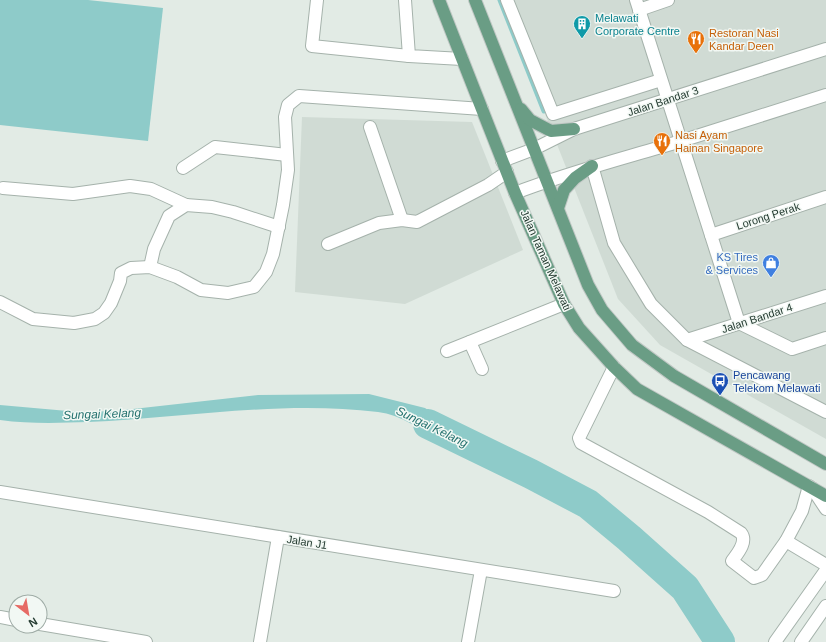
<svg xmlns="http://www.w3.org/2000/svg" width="826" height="642" font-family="Arial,sans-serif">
  <rect width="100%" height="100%" fill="#e2ebe5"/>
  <g fill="#d0dbd4">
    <path d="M500,0H826V439L660,345L618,299Z"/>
    <path d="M302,117L472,122L523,250L405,304L295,292Z"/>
  </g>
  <g fill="#8ecbc9">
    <path d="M0,0H88L163,8L148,141L0,125Z"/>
    <path d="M369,394L425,408L466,435L462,446C455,444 446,442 439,439C420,429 401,415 378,412C282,400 184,418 88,422C59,423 29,424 0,420V405L79,412L115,411L258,395Z"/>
  </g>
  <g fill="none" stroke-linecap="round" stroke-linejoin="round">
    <path stroke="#8ecbc9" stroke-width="5" d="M500,0L544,111"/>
    <path stroke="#8ecbc9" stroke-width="30" d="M428,424L531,474L588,504L629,538L685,588L720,642"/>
    <defs>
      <g id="minor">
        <path d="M317,0L312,46L409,56"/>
        <path d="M405,0L409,56L462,59"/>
        <path d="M507,0L553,114L661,80"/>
        <path d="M636,0L739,323L792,349L826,338"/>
        <path d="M639,10L668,0"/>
        <path d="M370,127L402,220"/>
        <path d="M502,161L534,149L574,129L826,49"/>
        <path d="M592,166L614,243L651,304L687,340L826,412"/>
        <path d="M183,168L215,147L287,155"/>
        <path d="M3,188L73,194L130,186L151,189L186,205"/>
        <path d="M515,193C569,172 625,158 681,141C729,126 778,110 826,95"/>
        <path d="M711,235L826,197"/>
        <path d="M328,244L379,223L402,220L417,222L488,185L507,172"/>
        <path d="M150,267L154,249L169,216L186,205L212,207L233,212L279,227"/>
        <path d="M0,302L33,319L74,323L95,319L104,313L111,303L120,281L121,273L131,268L150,267L177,277L201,290L228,293L254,287L266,272L273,254L283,205L288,170L285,117L288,105L299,96L482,109"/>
        <path d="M687,340L826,296"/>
        <path d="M470,342L482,369"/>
        <path d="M447,351L564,304"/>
        <path d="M614,367L579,438L581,443L708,512L741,533C748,542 737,554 732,561L754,578L762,575L786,541L802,511L809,486"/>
        <path d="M812,488L826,509"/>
        <path d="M0,492L614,591"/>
        <path d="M786,541L826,565"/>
        <path d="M0,617L16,620"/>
        <path d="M40,624L146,642"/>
        <path d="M260,642L278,537"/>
        <path d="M468,642L481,570"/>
        <path d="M775,642L826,570"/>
        <path d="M801,642L826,606"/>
      </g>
      <g id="major">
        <path d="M439,0L515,193L564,304L579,328L614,367L637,389L826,496"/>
        <path d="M475,0L588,285L602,310L632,345L674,376L826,464"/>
        <path d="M521,109L530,120L551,131L574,129"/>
        <path d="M558,208L564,190L575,178L592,166"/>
      </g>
    </defs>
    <use href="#minor" stroke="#a5b2ab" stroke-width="14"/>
    <use href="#major" stroke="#c1c8c5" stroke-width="14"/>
    <use href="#minor" stroke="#fff" stroke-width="12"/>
    <use href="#major" stroke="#6a9d85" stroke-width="12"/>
  </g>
  <defs>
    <symbol id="building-pin" viewBox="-11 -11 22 30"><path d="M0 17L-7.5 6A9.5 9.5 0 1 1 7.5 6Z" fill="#0f9aa8" stroke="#f2f8f4"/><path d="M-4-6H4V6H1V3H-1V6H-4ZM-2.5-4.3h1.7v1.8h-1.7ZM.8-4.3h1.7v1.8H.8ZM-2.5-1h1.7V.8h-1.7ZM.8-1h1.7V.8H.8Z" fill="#fff"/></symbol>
    <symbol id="restaurant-pin" viewBox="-11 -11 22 30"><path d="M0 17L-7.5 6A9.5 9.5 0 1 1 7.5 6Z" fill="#e8710a" stroke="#f2f8f4"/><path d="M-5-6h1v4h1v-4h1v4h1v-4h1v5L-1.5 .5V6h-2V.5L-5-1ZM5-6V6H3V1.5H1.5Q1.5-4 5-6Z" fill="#fff"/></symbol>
    <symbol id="shop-pin" viewBox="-11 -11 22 30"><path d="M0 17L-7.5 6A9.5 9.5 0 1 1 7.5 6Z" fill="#3f7fe0" stroke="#f2f8f4"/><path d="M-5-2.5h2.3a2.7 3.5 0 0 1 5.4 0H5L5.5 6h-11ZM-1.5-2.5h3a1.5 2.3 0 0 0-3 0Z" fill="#fff"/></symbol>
    <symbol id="bus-pin" viewBox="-11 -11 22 30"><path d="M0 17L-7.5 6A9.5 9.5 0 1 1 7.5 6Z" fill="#1a4fb4" stroke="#f2f8f4"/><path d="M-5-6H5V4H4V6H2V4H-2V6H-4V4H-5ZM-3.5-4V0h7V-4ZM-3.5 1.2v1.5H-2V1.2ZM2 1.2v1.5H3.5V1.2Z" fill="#fff"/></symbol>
  </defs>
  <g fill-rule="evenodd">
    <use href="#building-pin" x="572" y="14" width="20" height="27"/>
    <use href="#restaurant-pin" x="686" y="29" width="20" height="27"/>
    <use href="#restaurant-pin" x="652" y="131" width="20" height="27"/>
    <use href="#shop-pin" x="761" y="253" width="20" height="27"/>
    <use href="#bus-pin" x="710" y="371" width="20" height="27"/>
  </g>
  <g text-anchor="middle" stroke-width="3" stroke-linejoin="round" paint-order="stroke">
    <g font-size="11" fill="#0d838f" stroke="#f2f8f4" text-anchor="start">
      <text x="595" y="22">Melawati<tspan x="595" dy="13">Corporate Centre</tspan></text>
    </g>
    <g font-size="11" fill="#c56008" stroke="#f2f8f4" text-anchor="start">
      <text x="709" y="37">Restoran Nasi<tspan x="709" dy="13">Kandar Deen</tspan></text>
      <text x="675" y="139">Nasi Ayam<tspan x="675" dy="13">Hainan Singapore</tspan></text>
    </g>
    <g font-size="11" fill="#233a30" stroke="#f2f8f4">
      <text transform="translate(663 101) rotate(-18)" y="4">Jalan Bandar 3</text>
      <text transform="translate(768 216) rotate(-18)" y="4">Lorong Perak</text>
      <text transform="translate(546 260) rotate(66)" y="4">Jalan Taman Melawati</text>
      <text transform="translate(757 318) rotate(-18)" y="4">Jalan Bandar 4</text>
      <text transform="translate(307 542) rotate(9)" y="4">Jalan J1</text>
    </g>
    <g font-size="11" fill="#366cbe" stroke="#f2f8f4" text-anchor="end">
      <text x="758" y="261">KS Tires<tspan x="758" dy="13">&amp; Services</tspan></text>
    </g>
    <g font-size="11" fill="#164399" stroke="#f2f8f4" text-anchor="start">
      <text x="733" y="379">Pencawang<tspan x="733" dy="13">Telekom Melawati</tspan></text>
    </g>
    <g font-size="12" font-style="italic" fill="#23716e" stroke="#f2f8f4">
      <text transform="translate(102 414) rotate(-2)" y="4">Sungai Kelang</text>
      <text transform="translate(432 427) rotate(26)" y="4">Sungai Kelang</text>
    </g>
  </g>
  <g transform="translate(28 614) rotate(149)"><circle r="19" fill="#f2f8f4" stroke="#9faca6"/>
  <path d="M0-3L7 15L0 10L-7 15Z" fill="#e66a65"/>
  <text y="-6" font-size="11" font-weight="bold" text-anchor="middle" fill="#233a30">N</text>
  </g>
</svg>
